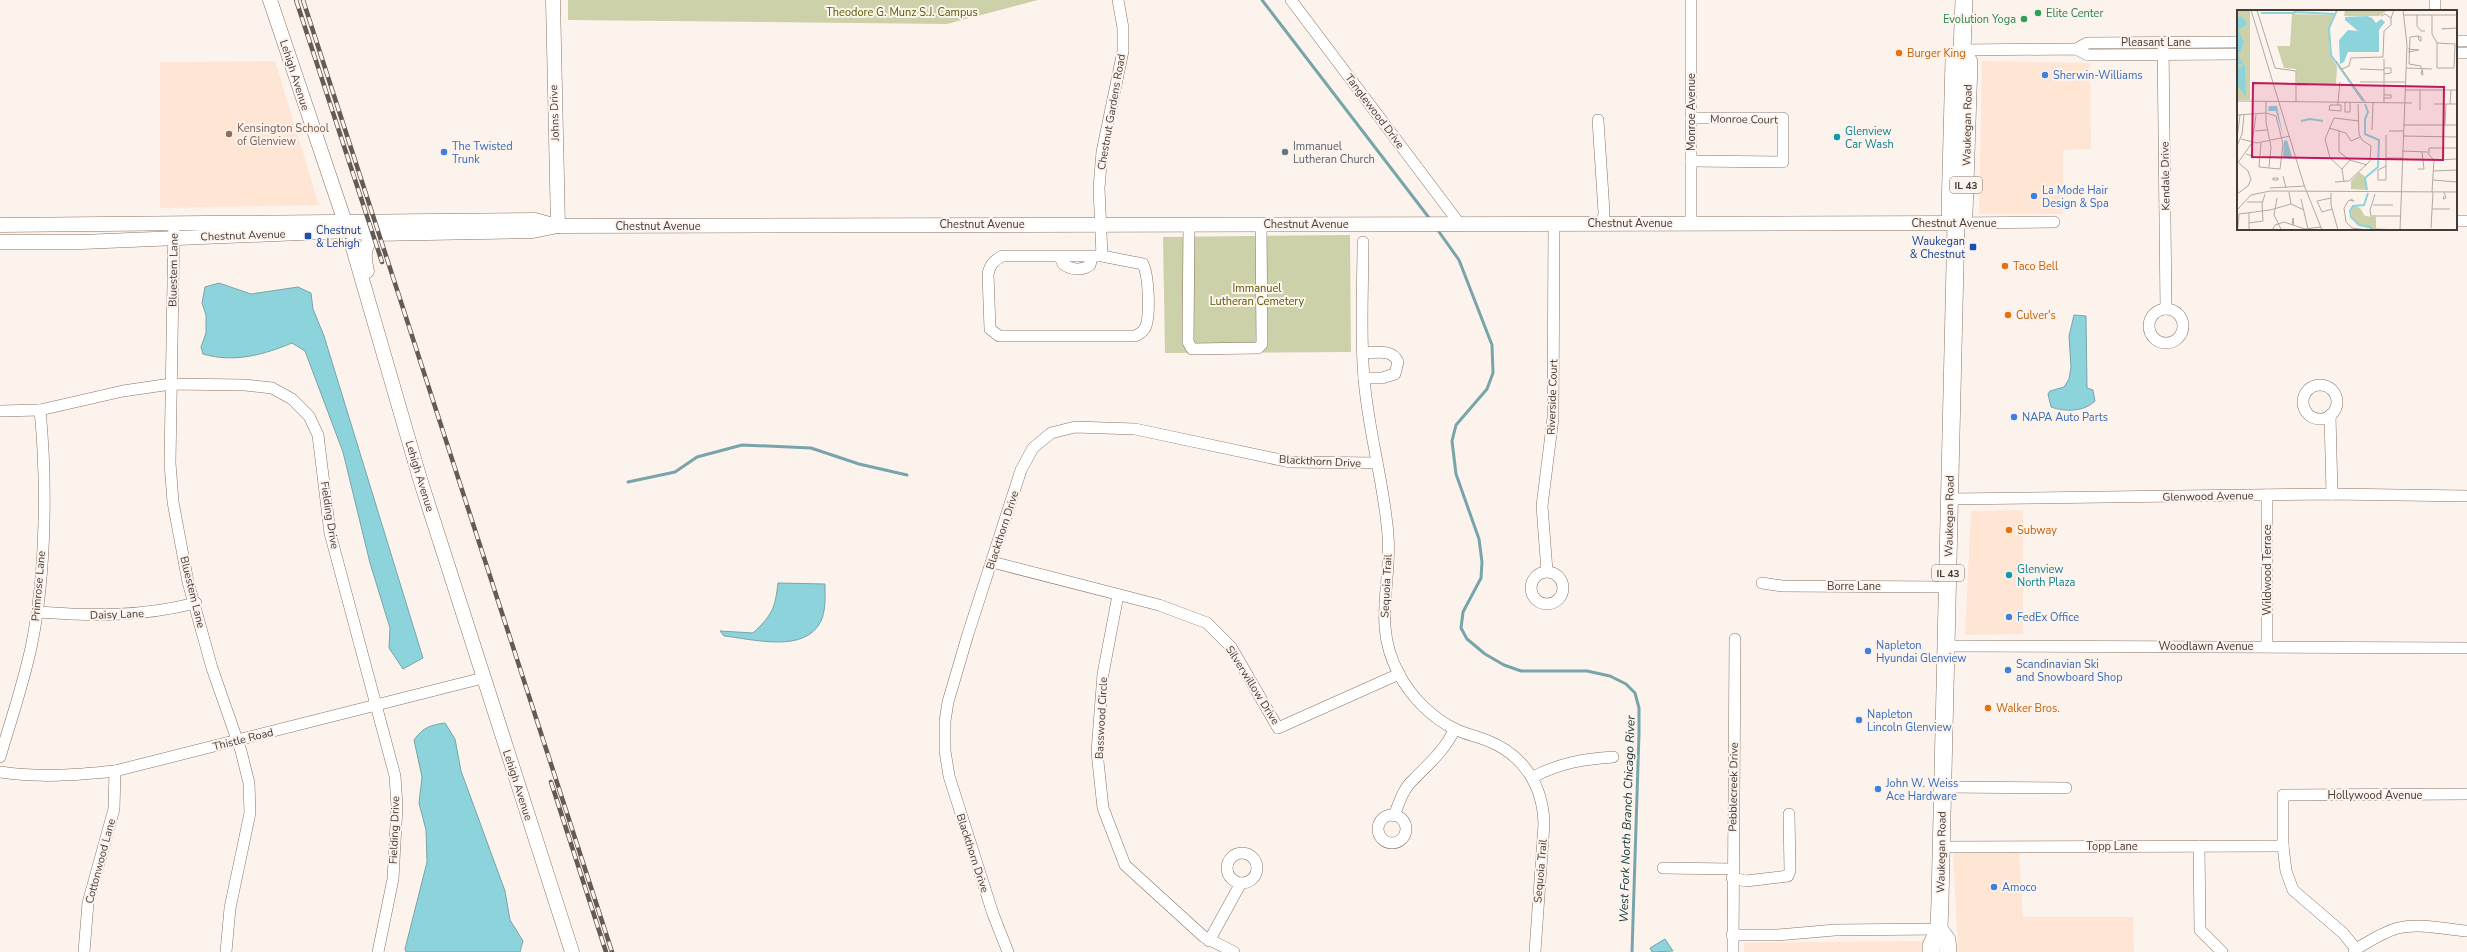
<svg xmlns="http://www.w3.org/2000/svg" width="2467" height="952" font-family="'Nunito Sans',sans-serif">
  <rect width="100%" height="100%" fill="#fdf3ed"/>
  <g fill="#ffe5d4">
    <path d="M275,61L319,205L160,208V62Z"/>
    <path d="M1982,61L2090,63L2091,149L2063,150V214H1979Z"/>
    <path d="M2023,510V634L1965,635L1971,511Z"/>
    <path d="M2019,850L2023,917H2133L2134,952H1958L1953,851Z"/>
    <path d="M1923,941V952H1744V943Z"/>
  </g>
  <g fill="#cdd1aa">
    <path d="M568,0H1038L947,24L568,20Z"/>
    <path d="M1350,235L1351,352L1165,353L1163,237Z"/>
  </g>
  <g fill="#8dd3db" stroke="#77a5a9">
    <path d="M219,283L251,294L298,287L311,293L313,309L324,336L423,658L403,669L389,648L390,628L370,563L343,452L305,351L292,343C263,355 234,363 203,354L201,347L206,333V315L202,303L205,287Z"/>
    <path d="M2074,315L2086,316L2087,388L2093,390L2095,401C2084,412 2065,412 2051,407L2048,394L2050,391L2064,387L2069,379L2071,367L2069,336Z"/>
    <path d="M778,583L825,584C825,596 826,610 821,621C805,654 753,639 724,636L720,631L753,633C772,615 775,609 778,583Z"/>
    <path d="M445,723L455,739L461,771L505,891L510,920L523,941L520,952H406L405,949L427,862L426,830L419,803L422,777L414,740C423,727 431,725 445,723Z"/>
    <path d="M1665,939L1673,951L1652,952L1650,948Z"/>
  </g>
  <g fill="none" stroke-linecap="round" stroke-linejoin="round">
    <g stroke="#77a5a9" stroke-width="3">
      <path d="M1262,0L1430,219"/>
      <path d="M1437,229L1459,260L1492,345L1493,373L1487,389L1456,425L1452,441L1456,474L1479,539L1482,562L1481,578L1463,612L1461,628L1467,639L1485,654L1504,665L1521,671H1587L1610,676L1626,684L1635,693L1639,708V733L1632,952"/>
      <path d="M628,482L675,472L697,457L742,445L811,448L859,464L907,475"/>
    </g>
    <defs>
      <g id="minor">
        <path d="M1291,0L1459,223"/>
        <path d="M1691,0V223"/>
        <path d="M2435,11V0"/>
        <path d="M2456,41H2467"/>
        <path d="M2163,42L2166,309"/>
        <path d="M2076,49L2087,43L2238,42"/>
        <path d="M1962,50L2076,49L2088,55L2238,54"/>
        <path d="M2456,53H2467"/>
        <path d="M1691,118H1783V162L1691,161"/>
        <path d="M1598,120L1604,212L1603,223"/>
        <path d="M2456,221H2467"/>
        <path d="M174,223L170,463L173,502L188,582L212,668L241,751L249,783L250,813L230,908L226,952"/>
        <path d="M1956,223L2054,222"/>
        <path d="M1189,224L1188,342L1192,349L1258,348L1262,344L1261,224"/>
        <path d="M1363,242C1363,287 1360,333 1364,378C1368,431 1384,482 1388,535C1392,585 1372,625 1399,674C1411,697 1432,718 1455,729C1465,734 1476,736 1486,740C1523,754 1543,785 1544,824L1535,952"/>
        <path d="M1102,256L1143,264C1149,277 1150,313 1146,326C1144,331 1140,334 1135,336H999L990,329L988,274C990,264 994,261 1002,256H1102L1099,188L1102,152L1123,51V28L1118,0"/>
        <path d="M1060,257L1063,264C1071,270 1082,271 1090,265L1092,257"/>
        <circle cx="2166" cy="326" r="17"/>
        <path d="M1363,353C1376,353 1392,348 1398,362L1395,374L1382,378H1364"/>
        <circle cx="2320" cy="402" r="17"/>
        <path d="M0,411L40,410L123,391L171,384L245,385L272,388L292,399L309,416L318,435L330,533L395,776L397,806L393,879L378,952"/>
        <path d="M2330,415L2332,494"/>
        <path d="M2267,495V646"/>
        <path d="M1949,499L2332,494L2467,496"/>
        <path d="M992,562L1159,605L1207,623L1231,647L1278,728L1399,674"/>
        <path d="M1547,571L1542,506L1553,418L1554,223"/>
        <circle cx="1547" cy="588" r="16"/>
        <path d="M1762,583L1782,586L1947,587"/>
        <path d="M1118,595L1103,674L1097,752L1103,808L1125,865L1204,937L1234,952"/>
        <path d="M37,612C95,616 139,617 196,603"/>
        <path d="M1946,646L2467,648"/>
        <path d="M0,757C11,720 24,682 32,643C46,572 47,481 40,410"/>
        <path d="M0,772C39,778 76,775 115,771L483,678"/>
        <path d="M1533,777C1560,763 1583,759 1613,757"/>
        <path d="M1942,787L2066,788"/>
        <circle cx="1392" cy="829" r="14"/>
        <path d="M1394,816C1399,803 1403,789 1413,780C1431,761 1442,754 1455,729"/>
        <path d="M2199,846L2200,930L2222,952"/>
        <path d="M1941,847L2283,846"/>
        <circle cx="1242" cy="868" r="15"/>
        <path d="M1663,868L1732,869"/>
        <path d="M1732,878L1746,881L1788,876L1790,871L1789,814"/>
        <path d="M1732,935H1777L1835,930L1939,929"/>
        <path d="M1209,941L1241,883"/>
        <path d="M2356,949C2370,941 2383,932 2398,928C2420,923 2445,929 2467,931"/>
        <path d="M84,952L88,903L114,809L115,771"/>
        <path d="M1008,952L993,914L949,776L945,751V721L948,702L968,634L1021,470L1033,448L1051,433L1075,427L1135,429L1290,462L1377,463"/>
        <path d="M1733,952L1735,639"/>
        <path d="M2354,952L2356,949L2343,933L2293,890L2286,871L2283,846V795L2467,794"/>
      </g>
      <g id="tertiary">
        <path d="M270,0L348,231L420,479L572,952"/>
        <path d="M553,0L558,226"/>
        <path d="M0,225L535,220L553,225"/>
        <path d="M0,242H82L348,231L373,234L533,231L558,226L1956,223"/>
        <path d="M367,271C363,256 364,248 373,234"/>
      </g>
      <g id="primary">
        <path d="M1956,223L1964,214L1969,62L1962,50L1964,0"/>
        <path d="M1939,929L1947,940L1948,952"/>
        <path d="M1931,952V946L1939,929L1940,900L1956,223L1950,213L1954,60L1962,50"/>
      </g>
    </defs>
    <use href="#minor" stroke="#897364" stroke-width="12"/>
    <use href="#tertiary" stroke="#897364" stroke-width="15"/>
    <use href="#primary" stroke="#897364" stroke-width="18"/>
    <use href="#minor" stroke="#fff" stroke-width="11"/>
    <use href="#tertiary" stroke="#fff" stroke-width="14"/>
    <use href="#primary" stroke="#fff" stroke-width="17"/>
    <defs>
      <g id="rail">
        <path d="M296,0L382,262"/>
        <path d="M303,0L612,952"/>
        <path d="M551,782L606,952"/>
      </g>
    </defs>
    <use href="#rail" stroke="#645b54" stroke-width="4.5"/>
    <use href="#rail" stroke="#fdf3ed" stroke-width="3" stroke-dasharray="9" stroke-linecap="butt"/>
  </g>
  <g fill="#2e9e5b" stroke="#fdf3ed" stroke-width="1.5">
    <circle cx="2038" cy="13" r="4"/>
    <circle cx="2024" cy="19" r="4"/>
  </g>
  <g fill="#e8710a" stroke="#fdf3ed" stroke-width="1.5">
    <circle cx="1899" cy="53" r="4"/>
    <circle cx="2005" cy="266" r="4"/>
    <circle cx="2008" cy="315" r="4"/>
    <circle cx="2009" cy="530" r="4"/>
    <circle cx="1988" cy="708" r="4"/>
  </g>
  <g fill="#3f7fe0" stroke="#fdf3ed" stroke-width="1.5">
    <circle cx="2045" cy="75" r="4"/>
    <circle cx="444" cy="152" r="4"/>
    <circle cx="2034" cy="196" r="4"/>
    <circle cx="2014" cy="417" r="4"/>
    <circle cx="2009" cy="617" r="4"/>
    <circle cx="1868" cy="651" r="4"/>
    <circle cx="2008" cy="670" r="4"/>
    <circle cx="1859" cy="720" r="4"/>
    <circle cx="1878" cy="789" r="4"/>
    <circle cx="1994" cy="887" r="4"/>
  </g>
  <circle fill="#8d6e63" stroke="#fdf3ed" stroke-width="1.5" cx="229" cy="134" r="4"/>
  <g fill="#0f9aa8" stroke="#fdf3ed" stroke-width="1.5">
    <circle cx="1837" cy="137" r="4"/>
    <circle cx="2009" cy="575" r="4"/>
  </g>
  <circle fill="#6b7280" stroke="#fdf3ed" stroke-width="1.5" cx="1285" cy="152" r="4"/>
  <g fill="#1a4fb4" stroke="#fdf3ed" stroke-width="1.5">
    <rect x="304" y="232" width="8" height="8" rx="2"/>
    <rect x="1969" y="243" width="8" height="8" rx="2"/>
  </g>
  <g text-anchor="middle" stroke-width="4" stroke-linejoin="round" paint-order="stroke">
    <g fill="#fdf3ed" stroke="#7c726c" stroke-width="1">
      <rect x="1950" y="177" width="32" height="16" rx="3"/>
      <rect x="1932" y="565" width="32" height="16" rx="3"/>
    </g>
    <g font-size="10" font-weight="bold" fill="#443b34">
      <text x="1966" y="189">IL 43</text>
      <text x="1948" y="577">IL 43</text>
    </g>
    <g font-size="11" fill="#585c00" stroke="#fdf3ed">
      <text x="902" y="16">Theodore G. Munz S.J. Campus</text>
      <text x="1257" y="292">Immanuel<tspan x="1257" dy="13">Lutheran Cemetery</tspan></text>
    </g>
    <g font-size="11" fill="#27864d" stroke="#fdf3ed" text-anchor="start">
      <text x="2046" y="17">Elite Center</text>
      <text x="2016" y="23" text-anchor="end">Evolution Yoga</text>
    </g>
    <g font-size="11" fill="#443b34" stroke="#fdf3ed">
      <text x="2156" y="46">Pleasant Lane</text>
      <text transform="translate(295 75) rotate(72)" y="4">Lehigh Avenue</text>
      <text transform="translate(1375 111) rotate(53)" y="4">Tanglewood Drive</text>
      <text transform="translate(1111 112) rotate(-80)" y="4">Chestnut Gardens Road</text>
      <text transform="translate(1691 112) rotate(-90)" y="4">Monroe Avenue</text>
      <text transform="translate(554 113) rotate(-92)" y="4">Johns Drive</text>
      <text transform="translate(1744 119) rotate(1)" y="4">Monroe Court</text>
      <text transform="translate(1967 125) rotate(-89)" y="4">Waukegan Road</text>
      <text transform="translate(2165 176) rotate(-91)" y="4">Kendale Drive</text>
      <text x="1630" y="227">Chestnut Avenue</text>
      <text x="1954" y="227">Chestnut Avenue</text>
      <text x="982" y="228">Chestnut Avenue</text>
      <text x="1306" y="228">Chestnut Avenue</text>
      <text x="658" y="230">Chestnut Avenue</text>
      <text transform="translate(243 235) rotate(-2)" y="4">Chestnut Avenue</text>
      <text transform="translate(173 270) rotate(-89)" y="4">Bluestem Lane</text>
      <text transform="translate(1552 397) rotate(-88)" y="4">Riverside Court</text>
      <text transform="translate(1320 461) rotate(3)" y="4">Blackthorn Drive</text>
      <text transform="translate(420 476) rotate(73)" y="4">Lehigh Avenue</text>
      <text transform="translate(2208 496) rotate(-1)" y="4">Glenwood Avenue</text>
      <text transform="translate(330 515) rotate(81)" y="4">Fielding Drive</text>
      <text transform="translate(1949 516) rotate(-89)" y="4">Waukegan Road</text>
      <text transform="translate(1002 530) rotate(-72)" y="4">Blackthorn Drive</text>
      <text transform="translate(2267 570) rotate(-90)" y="4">Wildwood Terrace</text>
      <text transform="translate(38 586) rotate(-85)" y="4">Primrose Lane</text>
      <text transform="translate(1386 586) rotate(-87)" y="4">Sequoia Trail</text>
      <text x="1854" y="590">Borre Lane</text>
      <text transform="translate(193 592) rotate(76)" y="4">Bluestem Lane</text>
      <text transform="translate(117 614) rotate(-2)" y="4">Daisy Lane</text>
      <text x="2206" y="650">Woodlawn Avenue</text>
      <text transform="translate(1253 685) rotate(58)" y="4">Silverwillow Drive</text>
      <text transform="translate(1101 718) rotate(-87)" y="4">Basswood Circle</text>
      <text transform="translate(243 739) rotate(-14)" y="4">Thistle Road</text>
      <text transform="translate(518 785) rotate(72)" y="4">Lehigh Avenue</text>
      <text transform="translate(1733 787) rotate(-89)" y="4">Pebblecreek Drive</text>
      <text x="2375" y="799">Hollywood Avenue</text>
      <text transform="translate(394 830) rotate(-88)" y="4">Fielding Drive</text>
      <text x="2112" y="850">Topp Lane</text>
      <text transform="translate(1941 852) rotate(-89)" y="4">Waukegan Road</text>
      <text transform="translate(973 853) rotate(72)" y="4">Blackthorn Drive</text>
      <text transform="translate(100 861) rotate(-75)" y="4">Cottonwood Lane</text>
      <text transform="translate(1540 871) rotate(-85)" y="4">Sequoia Trail</text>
    </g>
    <g font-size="11" fill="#c56008" stroke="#fdf3ed" text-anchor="start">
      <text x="1907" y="57">Burger King</text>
      <text x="2013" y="270">Taco Bell</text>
      <text x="2016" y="319">Culver's</text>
      <text x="2017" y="534">Subway</text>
      <text x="1996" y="712">Walker Bros.</text>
    </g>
    <g font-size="11" fill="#366cbe" stroke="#fdf3ed" text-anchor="start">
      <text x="2053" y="79">Sherwin-Williams</text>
      <text x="452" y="150">The Twisted<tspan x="452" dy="13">Trunk</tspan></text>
      <text x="2042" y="194">La Mode Hair<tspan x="2042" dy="13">Design &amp; Spa</tspan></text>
      <text x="2022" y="421">NAPA Auto Parts</text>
      <text x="2017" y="621">FedEx Office</text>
      <text x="1876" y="649">Napleton<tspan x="1876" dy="13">Hyundai Glenview</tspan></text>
      <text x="2016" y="668">Scandinavian Ski<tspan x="2016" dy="13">and Snowboard Shop</tspan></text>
      <text x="1867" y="718">Napleton<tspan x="1867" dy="13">Lincoln Glenview</tspan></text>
      <text x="1886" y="787">John W. Weiss<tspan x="1886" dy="13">Ace Hardware</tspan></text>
      <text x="2002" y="891">Amoco</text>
    </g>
    <g font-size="11" fill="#785e54" stroke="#fdf3ed" text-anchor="start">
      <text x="237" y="132">Kensington School<tspan x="237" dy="13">of Glenview</tspan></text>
    </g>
    <g font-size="11" fill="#0d838f" stroke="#fdf3ed" text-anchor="start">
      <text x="1845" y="135">Glenview<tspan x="1845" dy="13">Car Wash</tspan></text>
      <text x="2017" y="573">Glenview<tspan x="2017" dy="13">North Plaza</tspan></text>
    </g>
    <g font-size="11" fill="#5b616d" stroke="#fdf3ed" text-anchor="start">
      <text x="1293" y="150">Immanuel<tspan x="1293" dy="13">Lutheran Church</tspan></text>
    </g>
    <g font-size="11" fill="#164399" stroke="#fdf3ed" text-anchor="start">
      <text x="316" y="234">Chestnut<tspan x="316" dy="13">&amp; Lehigh</tspan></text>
      <text x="1965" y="245" text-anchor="end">Waukegan<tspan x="1965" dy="13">&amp; Chestnut</tspan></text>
    </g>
    <g font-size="12" font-style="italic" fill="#0e3236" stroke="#fdf3ed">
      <text transform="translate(1627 819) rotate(-88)" y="4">West Fork North Branch Chicago River</text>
    </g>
  </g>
  <g transform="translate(2237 10)">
    <rect width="220" height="220" fill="#fdf3ed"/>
    <path d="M0,0H13V90H0ZM108,0H151L142,6H107ZM55,4L97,5L92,17V31L93,44L100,57L99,74L60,76L59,59L47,58L40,36H53ZM122,162L127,166L130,180L114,179V171ZM118,196L123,198L128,206L139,207V220L124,216L115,209L114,199Z" fill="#cdd1aa"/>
    <path d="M4,6L10,12L8,16L1,20L7,32L3,43H0V8ZM130,6L135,8L139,13L144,9L148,12L142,20V42H111L107,52L103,54L102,30L111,20L121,21L108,10V7ZM0,44L8,56L9,87L0,75V58L6,56L3,53L0,58ZM32,96H40L46,126L39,101H31ZM50,130L55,147L54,149L46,147L47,131Z" fill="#8dd3db"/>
    <path fill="none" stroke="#8dd3db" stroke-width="2" d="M100,0L92,18L94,45L126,91M57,2L97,4M24,3H57L58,0M128,94L131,102L128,109V124L142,130L141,157L128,168L130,180M64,111L73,109L86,111M131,183L127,195L116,196L113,201L114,207L122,215L133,217L135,220"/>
    <path fill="none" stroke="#b3a9a3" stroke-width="1" d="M14,0L67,175L85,220M20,0L38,58L59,61V92M167,5H220M180,5V16L184,21H188M195,5V24L200,33M144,6L148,4L154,8L157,0M208,18L205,19L220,18M181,26L173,27L172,54L184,56V58M181,26L184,27V31L182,30ZM200,33L218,34L217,58H200ZM171,39L182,40L171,42M99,51L129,93M169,58L195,59M105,59L112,56L114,48L146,47L147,21L154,15V8M123,59L147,60M185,60L184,64L186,65L185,58M147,64L154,63V58H147M123,72H168M168,80H220M147,88H154V85H147M0,91L175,93M29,91V112L34,137L32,157M101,92V95H93L92,100L104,101V95H101M101,92L103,72M108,92V102H113V92M147,93V49M197,94H220M213,94L214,80M183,100V80M0,105L29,103L39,106L46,134L43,159L22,157L24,133M166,115H220M208,115L209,94M92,118L109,123L114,131L123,127M135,120L136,93M18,121L30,120M102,121V142L113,150L130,155M152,121H166M166,126L220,127M0,128L3,105M4,129L20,133L53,126M0,136L5,124L7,105M165,141L191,142M9,144L21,148M149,148H165M197,150L220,149M0,154L15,133L19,105M149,156L141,160V170H149V125M105,159L113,150M181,159H187L185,142M196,161L220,160M46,166L49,178M36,168H41V170H36ZM196,170L220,172M98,172L112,171L133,151L134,136L125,130L122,124L121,94M107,172L105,159L93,148L88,129L97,108L122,111M33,178L68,176M52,182L54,194M195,182L197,150L192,145V138H220M94,183V195L101,220M0,184L11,176L14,169L11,161L2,153M138,184L133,200L134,206H163M207,186L206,189L209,188L207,182M40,188L37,205L44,219M94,188L80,191L85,202L95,199M64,189L71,219M114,189L117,191L112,190L107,198L109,212L115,218L130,220M10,192H26M136,195H156M195,199H213M0,200L14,185L33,181L220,182M12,203V220M12,213L26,211L25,194L28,184M55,215L56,208L57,216M1,218L2,204L33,200L54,194L67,200M194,218L196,182M139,219L163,220M35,220L38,215L47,212L68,219L84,217M163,220L170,35L166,0"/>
    <path fill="#c2185b" fill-opacity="0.15" stroke="#c2185b" stroke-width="2" d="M16,73L207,77L206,150L15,147Z"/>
    <rect width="220" height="220" fill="none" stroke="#443b34" stroke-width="2"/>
  </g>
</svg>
